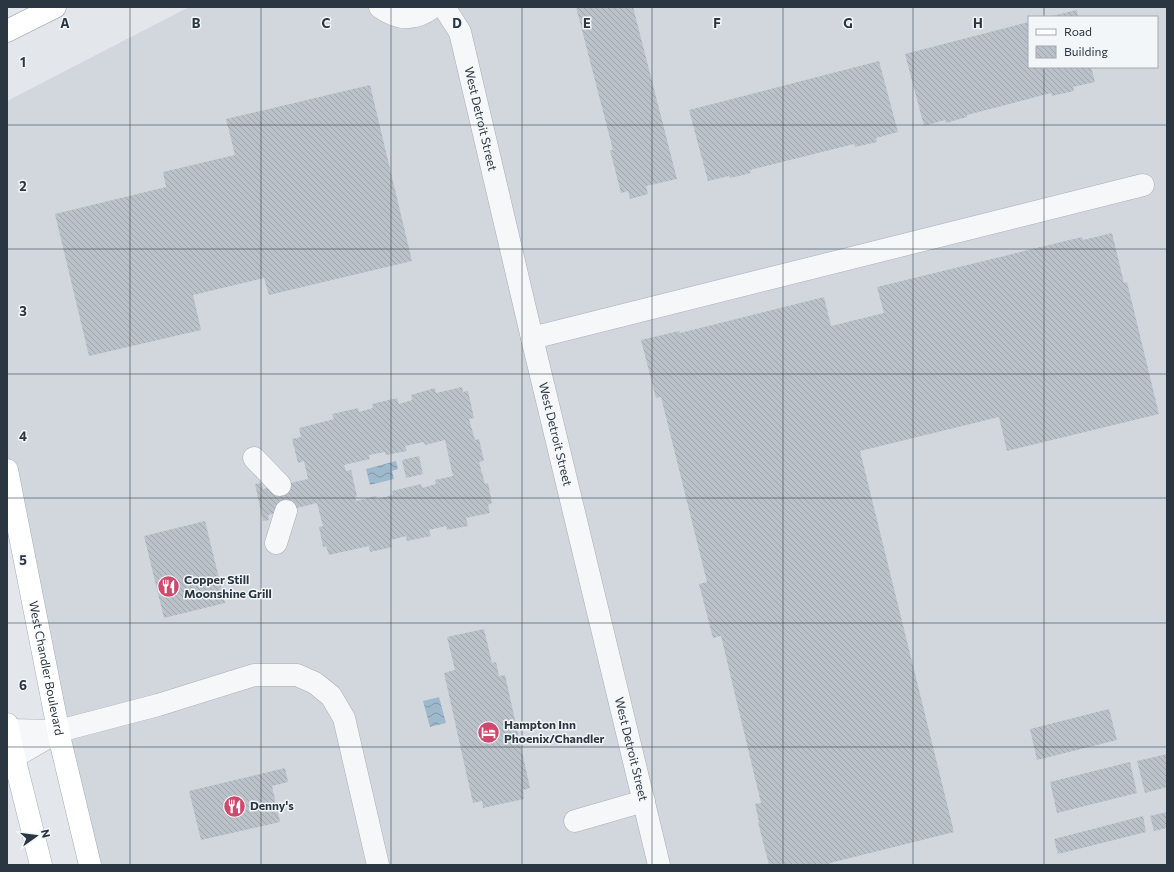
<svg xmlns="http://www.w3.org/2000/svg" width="1174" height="872" font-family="Commissioner,sans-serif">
  <defs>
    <pattern id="water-waves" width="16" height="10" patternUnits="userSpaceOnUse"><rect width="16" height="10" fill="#9eb9cb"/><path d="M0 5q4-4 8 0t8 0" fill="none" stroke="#8197a6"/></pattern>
    <pattern id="building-back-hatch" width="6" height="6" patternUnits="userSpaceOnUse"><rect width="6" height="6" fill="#bac1c8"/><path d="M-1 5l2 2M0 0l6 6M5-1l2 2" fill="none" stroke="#a0a6ad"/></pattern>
  </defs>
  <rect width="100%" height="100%" fill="#e3e7eb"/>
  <path fill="#d1d7dd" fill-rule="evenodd" d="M189,7H1167V865H90L7,470V101ZM1029,17H1157V67H1029Z"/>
  <g fill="url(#water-waves)">
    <path d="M396,461L398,469L392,471L394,479L370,485L366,469Z"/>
    <path d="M439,697L446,723L430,727L423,701Z"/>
  </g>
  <g fill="url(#building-back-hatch)" fill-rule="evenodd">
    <path d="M576,7H633L677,179L646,186L648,194L630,199L628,191L621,193L610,150H613Z"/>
    <path d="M1077,10L1078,17H1052V16Z"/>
    <path d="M1029,22V67H1091L1095,82L1073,87L1074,91L1052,96L1051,93L967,115V117L946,123L945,120L924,126L905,54Z"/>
    <path d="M879,61L898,132L876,138L877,142L855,147L854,144L750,170L751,173L730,178L729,176L708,181L689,110Z"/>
    <path d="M370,85L412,261L269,295L264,278L193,295L201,330L89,356L55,214L166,187L163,172L235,155L226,119Z"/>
    <path d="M1112,233L1124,283L1127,282L1159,414L1007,451L999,417L860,451L954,832L830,863L831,865H769L758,822H759L755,804L761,803L721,636L713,638L699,584L707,582L661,397L656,398L641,340L679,331L680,333L824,297L831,326L884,313L877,287L1082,237L1083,240Z"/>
    <path d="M462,387L463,392L468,391L474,418L469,419L475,440L479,439L484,461L479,462L485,484L488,483L492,503L488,505L490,513L466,518L468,526L447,530L446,526L429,530L431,536L407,541L406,536L391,540L392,547L370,552L369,546L329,555L326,546L323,547L319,527L323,526L317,503L268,515L269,520L263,521L255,484L261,483L263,489L308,479L304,461L298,463L292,439L301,437L299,428L334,419L332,414L358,408L359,412L373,408L372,404L397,398L399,404L412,400L411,395L435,388L436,393ZM445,440L453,476L435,480L436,484L422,488L421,484L392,491L393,495L377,499L376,496L356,501L355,497L357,496L351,470L346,471L344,465L370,459L369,455L385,452L386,455L407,451L405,446L424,442L425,445Z"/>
    <path d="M419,456L423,474L406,478L402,460Z"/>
    <path d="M205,521L225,603L164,618L144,536Z"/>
    <path d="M484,629L492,663L496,662L499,676L505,675L530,788L523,790L524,799L483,808L482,801L473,803L444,673L455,670L447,637Z"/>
    <path d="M1109,709L1117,740L1037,760L1030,729Z"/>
    <path d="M1167,754V787L1145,793L1137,761Z"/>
    <path d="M1130,762L1137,793L1057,813L1050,782Z"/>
    <path d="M285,768L288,782L272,786L280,822L201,840L189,791Z"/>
    <path d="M1167,812V828L1154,831L1150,816Z"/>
    <path d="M1143,816L1146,832L1058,854L1054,839Z"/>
  </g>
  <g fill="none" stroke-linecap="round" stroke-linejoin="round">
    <defs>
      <g id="minor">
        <path d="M380,7C398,20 415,21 433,7"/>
        <path id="s1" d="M444,7L460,32L532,338L659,865"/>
        <path d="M532,338L1143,185"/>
        <path d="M254,458L280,485"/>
        <path d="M276,543L286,511"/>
        <path d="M7,730L59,731"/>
        <path d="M7,759L14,757L59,731L158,705L254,675H297L315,683L331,696L344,718L378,865"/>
        <path d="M575,821L644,801"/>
      </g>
      <g id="major">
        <path id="s2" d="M7,470L61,744L90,865"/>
        <path d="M7,724L14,757L41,865"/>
      </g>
      <path id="highway" d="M7,31L55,7"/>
    </defs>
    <use href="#minor" stroke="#a8afb5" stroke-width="23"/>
    <use href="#major" stroke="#a2adb7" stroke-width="23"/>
    <use href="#highway" stroke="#8a96a2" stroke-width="23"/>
    <use href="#minor" stroke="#f6f7f9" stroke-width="22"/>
    <use href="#major" stroke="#fff" stroke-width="22"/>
    <use href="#highway" stroke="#fff" stroke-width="22"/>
  </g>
  <path fill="none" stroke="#2a3743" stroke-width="1" stroke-opacity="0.55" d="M130,7V865M261,7V865M391,7V865M522,7V865M652,7V865M783,7V865M913,7V865M1044,7V17M1044,67V865M7,125H1167M7,249H1167M7,374H1167M7,498H1167M7,623H1167M7,747H1167"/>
  <defs>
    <symbol id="restaurant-disc" viewBox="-11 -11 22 22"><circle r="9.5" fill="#cf496e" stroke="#f3f6f8"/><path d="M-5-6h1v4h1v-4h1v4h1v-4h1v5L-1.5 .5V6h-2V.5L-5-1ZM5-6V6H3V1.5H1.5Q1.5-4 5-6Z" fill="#fff"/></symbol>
    <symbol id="hotel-disc" viewBox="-11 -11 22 22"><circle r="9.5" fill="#cf496e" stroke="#f3f6f8"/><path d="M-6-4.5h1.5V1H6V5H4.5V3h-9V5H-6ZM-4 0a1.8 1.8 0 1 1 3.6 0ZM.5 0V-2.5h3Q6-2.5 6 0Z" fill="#fff"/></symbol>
  </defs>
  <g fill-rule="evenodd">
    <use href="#restaurant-disc" x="156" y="574" width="25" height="25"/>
    <use href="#hotel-disc" x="476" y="720" width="25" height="25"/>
    <use href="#restaurant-disc" x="222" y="794" width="25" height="25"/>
  </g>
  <g text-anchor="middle" stroke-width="3" stroke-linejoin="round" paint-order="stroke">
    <g font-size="12" fill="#2a3743" stroke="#f3f6f8">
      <text dy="4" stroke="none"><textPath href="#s1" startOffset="119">West Detroit Street</textPath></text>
      <text dy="4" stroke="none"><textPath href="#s1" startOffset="443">West Detroit Street</textPath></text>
      <text dy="4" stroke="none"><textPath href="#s2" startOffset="202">West Chandler Boulevard</textPath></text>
      <text dy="4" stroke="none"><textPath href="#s1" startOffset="767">West Detroit Street</textPath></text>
    </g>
    <g font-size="12" font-weight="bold" fill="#2a3743" stroke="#f3f6f8" text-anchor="start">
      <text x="184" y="584">Copper Still<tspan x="184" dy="14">Moonshine Grill</tspan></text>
      <text x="504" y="729">Hampton Inn<tspan x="504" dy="14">Phoenix/Chandler</tspan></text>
      <text x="250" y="810">Denny's</text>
    </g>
  </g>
  <g font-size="13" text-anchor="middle" font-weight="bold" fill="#2a3743" stroke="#f3f6f8" stroke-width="3" stroke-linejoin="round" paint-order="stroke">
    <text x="65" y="28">A</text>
    <text x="196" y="28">B</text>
    <text x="326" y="28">C</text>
    <text x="457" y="28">D</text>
    <text x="587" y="28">E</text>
    <text x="717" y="28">F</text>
    <text x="848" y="28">G</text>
    <text x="978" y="28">H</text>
    <text x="23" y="67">1</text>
    <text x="23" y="191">2</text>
    <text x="23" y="316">3</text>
    <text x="23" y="441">4</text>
    <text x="23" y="565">5</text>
    <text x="23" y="690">6</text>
  </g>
  <rect width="1174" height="872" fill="none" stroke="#2a3743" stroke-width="16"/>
  <rect x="1028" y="16" width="130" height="52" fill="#f3f6f8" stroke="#a3aab0"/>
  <rect x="1036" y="29" width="20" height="6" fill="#ffffff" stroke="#a3aab0"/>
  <text x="1064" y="36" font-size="12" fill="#2a3743">Road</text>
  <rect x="1036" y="46" width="20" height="12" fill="url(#building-back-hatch)" stroke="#a3aab0"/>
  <text x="1064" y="56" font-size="12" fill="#2a3743">Building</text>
  <g transform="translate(36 836) rotate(76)" stroke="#f3f6f8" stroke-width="3" paint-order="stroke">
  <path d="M0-3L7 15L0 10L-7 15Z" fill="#2a3743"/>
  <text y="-6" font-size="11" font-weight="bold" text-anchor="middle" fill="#2a3743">N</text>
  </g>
</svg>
